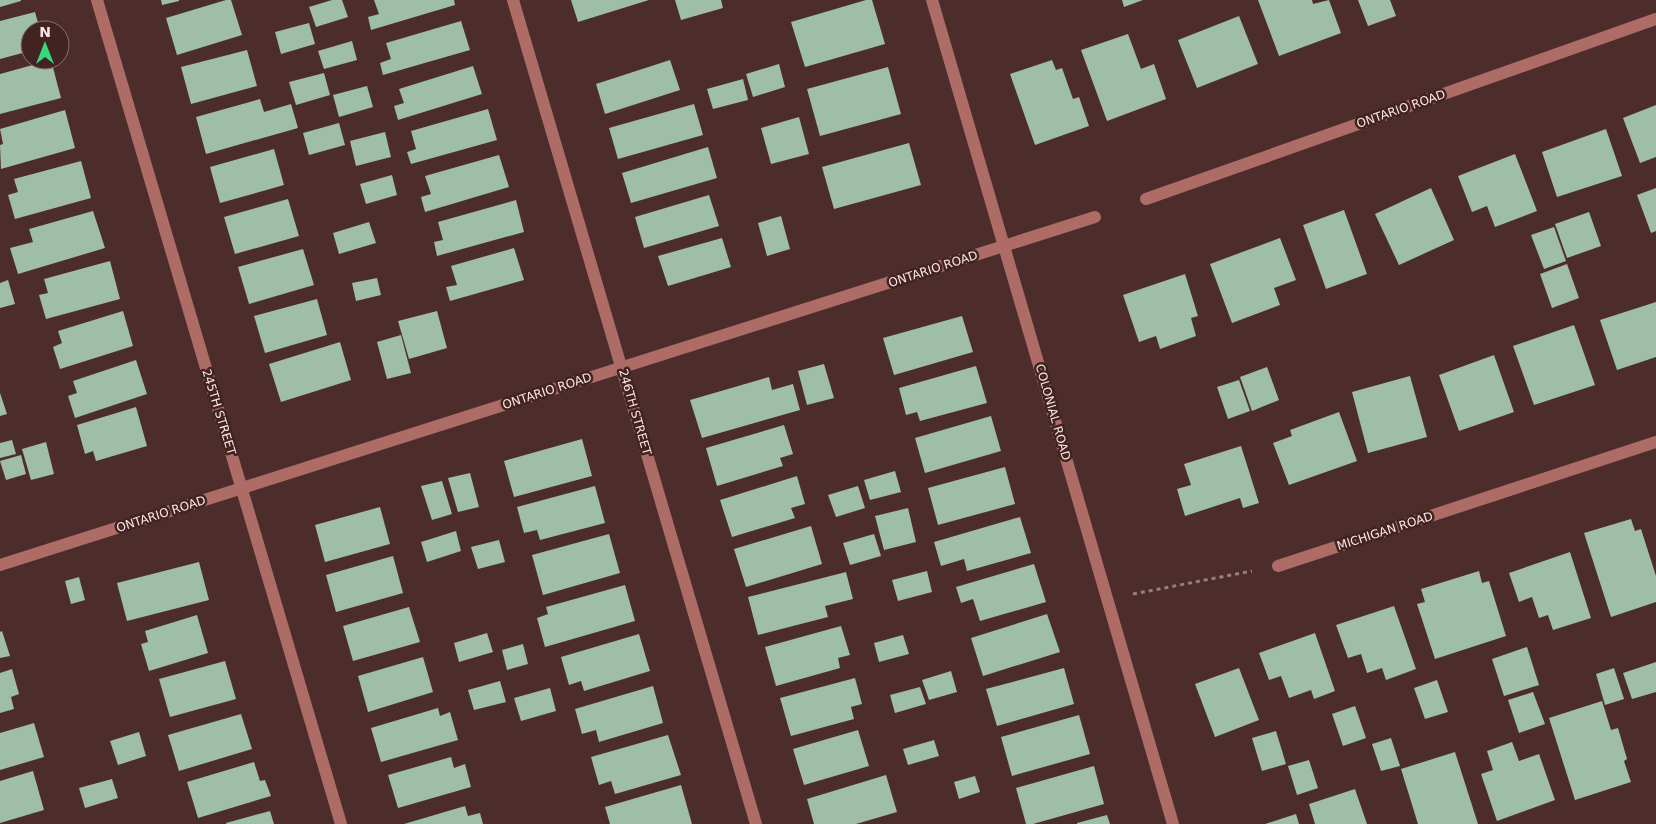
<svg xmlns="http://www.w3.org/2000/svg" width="1656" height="824" font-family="'DejaVu Sans',sans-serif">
  <rect width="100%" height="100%" fill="#4d2d2b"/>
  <g fill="#9fbea7">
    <path d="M0,0H21V1L0,7Z"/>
    <path d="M161,0H179V1L162,5Z"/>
    <path d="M226,0H231L242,35L177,55L166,18Z"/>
    <path d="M332,0H342L348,17L316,27L309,7Z"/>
    <path d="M374,0H454L455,5L371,30L368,17L379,14Z"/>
    <path d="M571,0H649L578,22Z"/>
    <path d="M675,0H721L723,8L681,20Z"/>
    <path d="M866,0H872L885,44L805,67L791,22Z"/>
    <path d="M1122,0H1143L1124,7Z"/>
    <path d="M1258,0H1312L1313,4L1329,0L1341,33L1279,56Z"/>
    <path d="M1358,0H1390L1396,16L1368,26Z"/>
    <path d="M35,12L40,30H30V51L0,59V21Z"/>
    <path d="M1239,16L1258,64L1197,88L1178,40Z"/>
    <path d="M461,21L470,50L383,75L380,63L391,59L386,43Z"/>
    <path d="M309,23L315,44L281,54L275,32Z"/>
    <path d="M1128,34L1141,69L1154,64L1166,99L1107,121L1081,50Z"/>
    <path d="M352,41L357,60L324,69L318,51Z"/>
    <path d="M247,50L257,86L191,104L181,67Z"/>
    <path d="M51,60L61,98L0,114V74Z"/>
    <path d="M670,60L680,90L605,114L596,84Z"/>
    <path d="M1052,60L1056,70L1062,68L1073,99L1079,97L1089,126L1035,145L1010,74Z"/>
    <path d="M779,64L785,87L753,97L746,74Z"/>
    <path d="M473,66L482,94L398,120L394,106L404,103L399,89Z"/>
    <path d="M888,67L901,114L820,136L807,89Z"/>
    <path d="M324,73L330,95L296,105L289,82Z"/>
    <path d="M743,79L748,100L713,109L707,89Z"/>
    <path d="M367,86L373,107L339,117L333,95Z"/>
    <path d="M260,99L264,112L291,104L298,128L206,154L196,117Z"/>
    <path d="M694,104L703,135L618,159L609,128Z"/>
    <path d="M1656,105V157L1640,163L1623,118Z"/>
    <path d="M488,109L497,140L411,164L407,152L416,149L411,131Z"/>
    <path d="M65,110L75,148L1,169L0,145L3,144L0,129Z"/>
    <path d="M799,117L809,154L771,164L761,128Z"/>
    <path d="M339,123L345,145L309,155L303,133Z"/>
    <path d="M1606,129L1622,176L1557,197L1542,152Z"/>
    <path d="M385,132L391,157L356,166L350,141Z"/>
    <path d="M909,143L921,185L834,209L822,167Z"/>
    <path d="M708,147L717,178L631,203L622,173Z"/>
    <path d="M274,149L284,185L220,203L210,167Z"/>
    <path d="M1515,154L1537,211L1495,227L1487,206L1472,212L1458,176Z"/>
    <path d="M499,155L509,187L425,212L421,197L431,194L425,176Z"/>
    <path d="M81,161L91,198L15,219L8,195L18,192L14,179Z"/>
    <path d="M392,175L397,195L366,204L360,184Z"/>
    <path d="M1431,188L1454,240L1399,265L1375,214Z"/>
    <path d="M1656,188V231L1651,233L1637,195Z"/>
    <path d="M709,195L719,226L644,248L635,217Z"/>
    <path d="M288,199L299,236L235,254L224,217Z"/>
    <path d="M516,200L524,232L437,256L434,242L443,240L438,222Z"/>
    <path d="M1344,210L1367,274L1326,289L1303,225Z"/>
    <path d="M93,211L105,248L18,274L10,248L33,242L29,229Z"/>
    <path d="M1589,212L1601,246L1567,258L1555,224Z"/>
    <path d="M781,216L790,249L767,256L758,223Z"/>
    <path d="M369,222L376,243L339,254L333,233Z"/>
    <path d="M1554,227L1566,261L1544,269L1531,235Z"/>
    <path d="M722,238L731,267L668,286L658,256Z"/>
    <path d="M1280,238L1296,280L1274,288L1280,305L1232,323L1210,264Z"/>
    <path d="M514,248L524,280L450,301L446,287L457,285L451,266Z"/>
    <path d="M303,249L314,285L249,304L238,267Z"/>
    <path d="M110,261L120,299L46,319L39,295L48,293L44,279Z"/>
    <path d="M1567,264L1579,298L1552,308L1540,274Z"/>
    <path d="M1185,274L1198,316L1191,318L1196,336L1160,349L1156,336L1139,342L1123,295Z"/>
    <path d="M377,278L381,295L356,301L352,283Z"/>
    <path d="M8,280L15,304L0,308V283Z"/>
    <path d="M317,299L327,335L265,353L254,316Z"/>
    <path d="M1656,302V357L1617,370L1600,320Z"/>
    <path d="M123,311L133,346L60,369L53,347L62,343L58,331Z"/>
    <path d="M437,311L447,348L409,359L398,321Z"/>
    <path d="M962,316L973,352L894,375L883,338Z"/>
    <path d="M1574,325L1595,385L1534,405L1513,346Z"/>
    <path d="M401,335L411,373L387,379L377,342Z"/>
    <path d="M340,342L351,380L281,402L269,364Z"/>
    <path d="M1494,355L1514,412L1459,431L1439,375Z"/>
    <path d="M136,360L147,394L75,418L68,396L77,393L73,381Z"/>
    <path d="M824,364L834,398L807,405L798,371Z"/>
    <path d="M976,366L987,403L920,421L917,412L906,415L899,388Z"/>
    <path d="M1267,367L1279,400L1252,411L1240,377Z"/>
    <path d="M1410,376L1427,437L1368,453L1352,392Z"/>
    <path d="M769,377L772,390L793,384L800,410L702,438L690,400Z"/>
    <path d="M1239,380L1250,411L1228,419L1217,387Z"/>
    <path d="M0,393L7,414L0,416Z"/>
    <path d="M136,407L147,446L96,461L93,451L85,454L77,425Z"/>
    <path d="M1339,412L1357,461L1289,485L1273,443L1292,436L1290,430Z"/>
    <path d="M991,416L1001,451L925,473L915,438Z"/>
    <path d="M784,425L793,454L780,458L783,466L717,486L706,448Z"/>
    <path d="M582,439L592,476L514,497L504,461Z"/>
    <path d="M12,440L16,454L0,458V443Z"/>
    <path d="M46,442L54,474L31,480L22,449Z"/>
    <path d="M1241,446L1259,503L1243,508L1240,498L1185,516L1177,489L1191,485L1184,464Z"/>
    <path d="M21,455L26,474L6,480L0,461Z"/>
    <path d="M1005,467L1015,504L938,525L928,488Z"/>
    <path d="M895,471L901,492L870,500L864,480Z"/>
    <path d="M470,473L479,507L458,512L448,478Z"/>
    <path d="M797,476L805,504L791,508L795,518L732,537L720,500Z"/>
    <path d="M442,481L452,514L432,520L421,486Z"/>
    <path d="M595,486L605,523L540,540L537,530L524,533L517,507Z"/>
    <path d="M858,486L865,508L836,517L828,495Z"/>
    <path d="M380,507L390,544L325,562L315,525Z"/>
    <path d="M908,508L916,542L884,550L875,516Z"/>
    <path d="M1020,517L1031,553L967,571L964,559L941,566L934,542Z"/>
    <path d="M1631,519L1635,531L1641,529L1656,576V602L1611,617L1584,533Z"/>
    <path d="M811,526L822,564L746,587L734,549Z"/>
    <path d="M456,531L461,551L427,562L421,542Z"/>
    <path d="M609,534L620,573L543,595L532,555Z"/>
    <path d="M874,534L881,556L850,565L843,543Z"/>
    <path d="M499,540L505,562L478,569L471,547Z"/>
    <path d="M1570,552L1591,618L1553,630L1548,615L1539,618L1532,597L1519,602L1509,573Z"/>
    <path d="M393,556L403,593L336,612L326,575Z"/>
    <path d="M199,562L209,600L127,621L117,583Z"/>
    <path d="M1034,564L1046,602L980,621L973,599L961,603L956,587Z"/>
    <path d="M927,571L932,592L898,601L892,580Z"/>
    <path d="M1479,571L1482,583L1489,581L1506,636L1435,659L1417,604L1425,602L1421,589Z"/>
    <path d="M846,572L853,599L825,606L828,617L758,635L748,597Z"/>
    <path d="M79,577L85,600L71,604L65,581Z"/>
    <path d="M625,585L635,621L545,647L537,618L548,614L546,607Z"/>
    <path d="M1394,606L1416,669L1386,680L1382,668L1367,673L1361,654L1348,658L1336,625Z"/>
    <path d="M409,607L420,642L353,661L343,626Z"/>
    <path d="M1047,614L1060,652L983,676L971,638Z"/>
    <path d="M197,615L208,653L149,671L141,644L148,642L145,631Z"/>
    <path d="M841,626L850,655L838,658L840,668L776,686L765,647Z"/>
    <path d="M2,631L10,656L0,658V632Z"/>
    <path d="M487,633L493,652L459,662L454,643Z"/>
    <path d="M1315,633L1335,691L1314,699L1311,690L1289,698L1281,676L1269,680L1259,653Z"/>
    <path d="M639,634L650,671L584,691L581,681L569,685L561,657Z"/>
    <path d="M903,635L909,654L879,662L874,643Z"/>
    <path d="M523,644L528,664L507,670L502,650Z"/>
    <path d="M1527,647L1539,685L1504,696L1492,659Z"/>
    <path d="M423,657L433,692L368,712L358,676Z"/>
    <path d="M225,661L236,699L170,717L159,679Z"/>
    <path d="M1656,662V692L1632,699L1623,673Z"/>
    <path d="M1064,668L1074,704L997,726L986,689Z"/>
    <path d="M1239,668L1259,720L1215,737L1195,684Z"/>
    <path d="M1614,668L1624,699L1605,705L1596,674Z"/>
    <path d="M12,669L19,694L11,697L14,709L0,713V673Z"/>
    <path d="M951,671L957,692L929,700L922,680Z"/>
    <path d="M855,678L862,704L851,707L854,719L791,736L780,698Z"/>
    <path d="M1437,680L1448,712L1425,719L1414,688Z"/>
    <path d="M500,681L506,702L474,710L468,690Z"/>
    <path d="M653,686L663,723L599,742L596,730L582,734L575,709Z"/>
    <path d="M920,687L926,704L895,713L890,695Z"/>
    <path d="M550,688L556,711L521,721L514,698Z"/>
    <path d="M1533,692L1545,724L1519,733L1508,700Z"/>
    <path d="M1602,701L1611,730L1618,728L1627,759L1624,761L1631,782L1575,800L1549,718Z"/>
    <path d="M1355,706L1366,738L1343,746L1332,714Z"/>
    <path d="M438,708L440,716L450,712L458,740L381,762L371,728Z"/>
    <path d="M241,714L252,749L179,771L168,735Z"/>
    <path d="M1079,715L1090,754L1012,776L1001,737Z"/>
    <path d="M34,723L44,757L0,770V733Z"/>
    <path d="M858,730L869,766L804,785L793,749Z"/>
    <path d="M1276,731L1286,764L1262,771L1252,738Z"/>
    <path d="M139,732L146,756L118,765L110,741Z"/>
    <path d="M668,735L681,775L615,794L611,781L599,785L591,757Z"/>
    <path d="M1391,738L1400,766L1381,771L1372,744Z"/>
    <path d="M934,740L939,756L908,765L903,749Z"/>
    <path d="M1512,742L1519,761L1539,754L1555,800L1497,821L1481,774L1493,770L1487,751Z"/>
    <path d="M1455,752L1478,824H1418L1401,769Z"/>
    <path d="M451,757L454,768L465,764L471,787L398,808L388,775Z"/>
    <path d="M1309,760L1318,788L1297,795L1288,766Z"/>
    <path d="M254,762L260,781L265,780L271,796L198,818L187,782Z"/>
    <path d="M1094,766L1104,804L1033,824H1026L1016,788Z"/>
    <path d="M33,771L44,810L0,823V781Z"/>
    <path d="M886,775L897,812L856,824H814L807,799Z"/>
    <path d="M975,776L980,792L959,799L954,782Z"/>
    <path d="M112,779L118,798L85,808L79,788Z"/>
    <path d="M681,785L692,824H610L605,807Z"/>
    <path d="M1355,789L1367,824H1315L1309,804Z"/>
    <path d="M465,806L468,816L480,813L483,824H404Z"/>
    <path d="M270,811L274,824H226V823Z"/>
    <path d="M1296,814L1299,824H1265Z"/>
    <path d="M1107,815L1110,824H1077V823Z"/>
  </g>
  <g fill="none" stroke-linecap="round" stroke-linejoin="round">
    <path stroke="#997e7c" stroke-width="3" stroke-dasharray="4 4" stroke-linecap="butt" d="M1133,594L1252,571"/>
    <g stroke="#ae6c67" stroke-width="12">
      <path d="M97,0L341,824"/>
      <path d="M513,0L756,824"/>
      <path d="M932,0L1173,824"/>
      <path d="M1146,199L1656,19"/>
      <path d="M0,565L1095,217"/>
      <path d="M1278,566L1656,442"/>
    </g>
  </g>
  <g text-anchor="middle" stroke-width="5" stroke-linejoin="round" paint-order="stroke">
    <g font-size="12" fill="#fbe6e4" stroke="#412321">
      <text transform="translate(1401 109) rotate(-19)" y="4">ONTARIO ROAD</text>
      <text transform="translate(933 269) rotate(-18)" y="4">ONTARIO ROAD</text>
      <text transform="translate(547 391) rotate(-18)" y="4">ONTARIO ROAD</text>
      <text transform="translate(219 412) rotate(73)" y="4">245TH STREET</text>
      <text transform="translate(635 412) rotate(74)" y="4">246TH STREET</text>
      <text transform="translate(1053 412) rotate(74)" y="4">COLONIAL ROAD</text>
      <text transform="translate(161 514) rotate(-18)" y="4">ONTARIO ROAD</text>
      <text transform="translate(1385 531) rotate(-18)" y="4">MICHIGAN ROAD</text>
    </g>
  </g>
  <g transform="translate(45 45)"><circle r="24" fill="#412321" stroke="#8b716f"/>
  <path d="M0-4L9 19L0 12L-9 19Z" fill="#3bd77f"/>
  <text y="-8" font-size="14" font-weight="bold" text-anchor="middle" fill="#fbe6e4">N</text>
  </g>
</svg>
